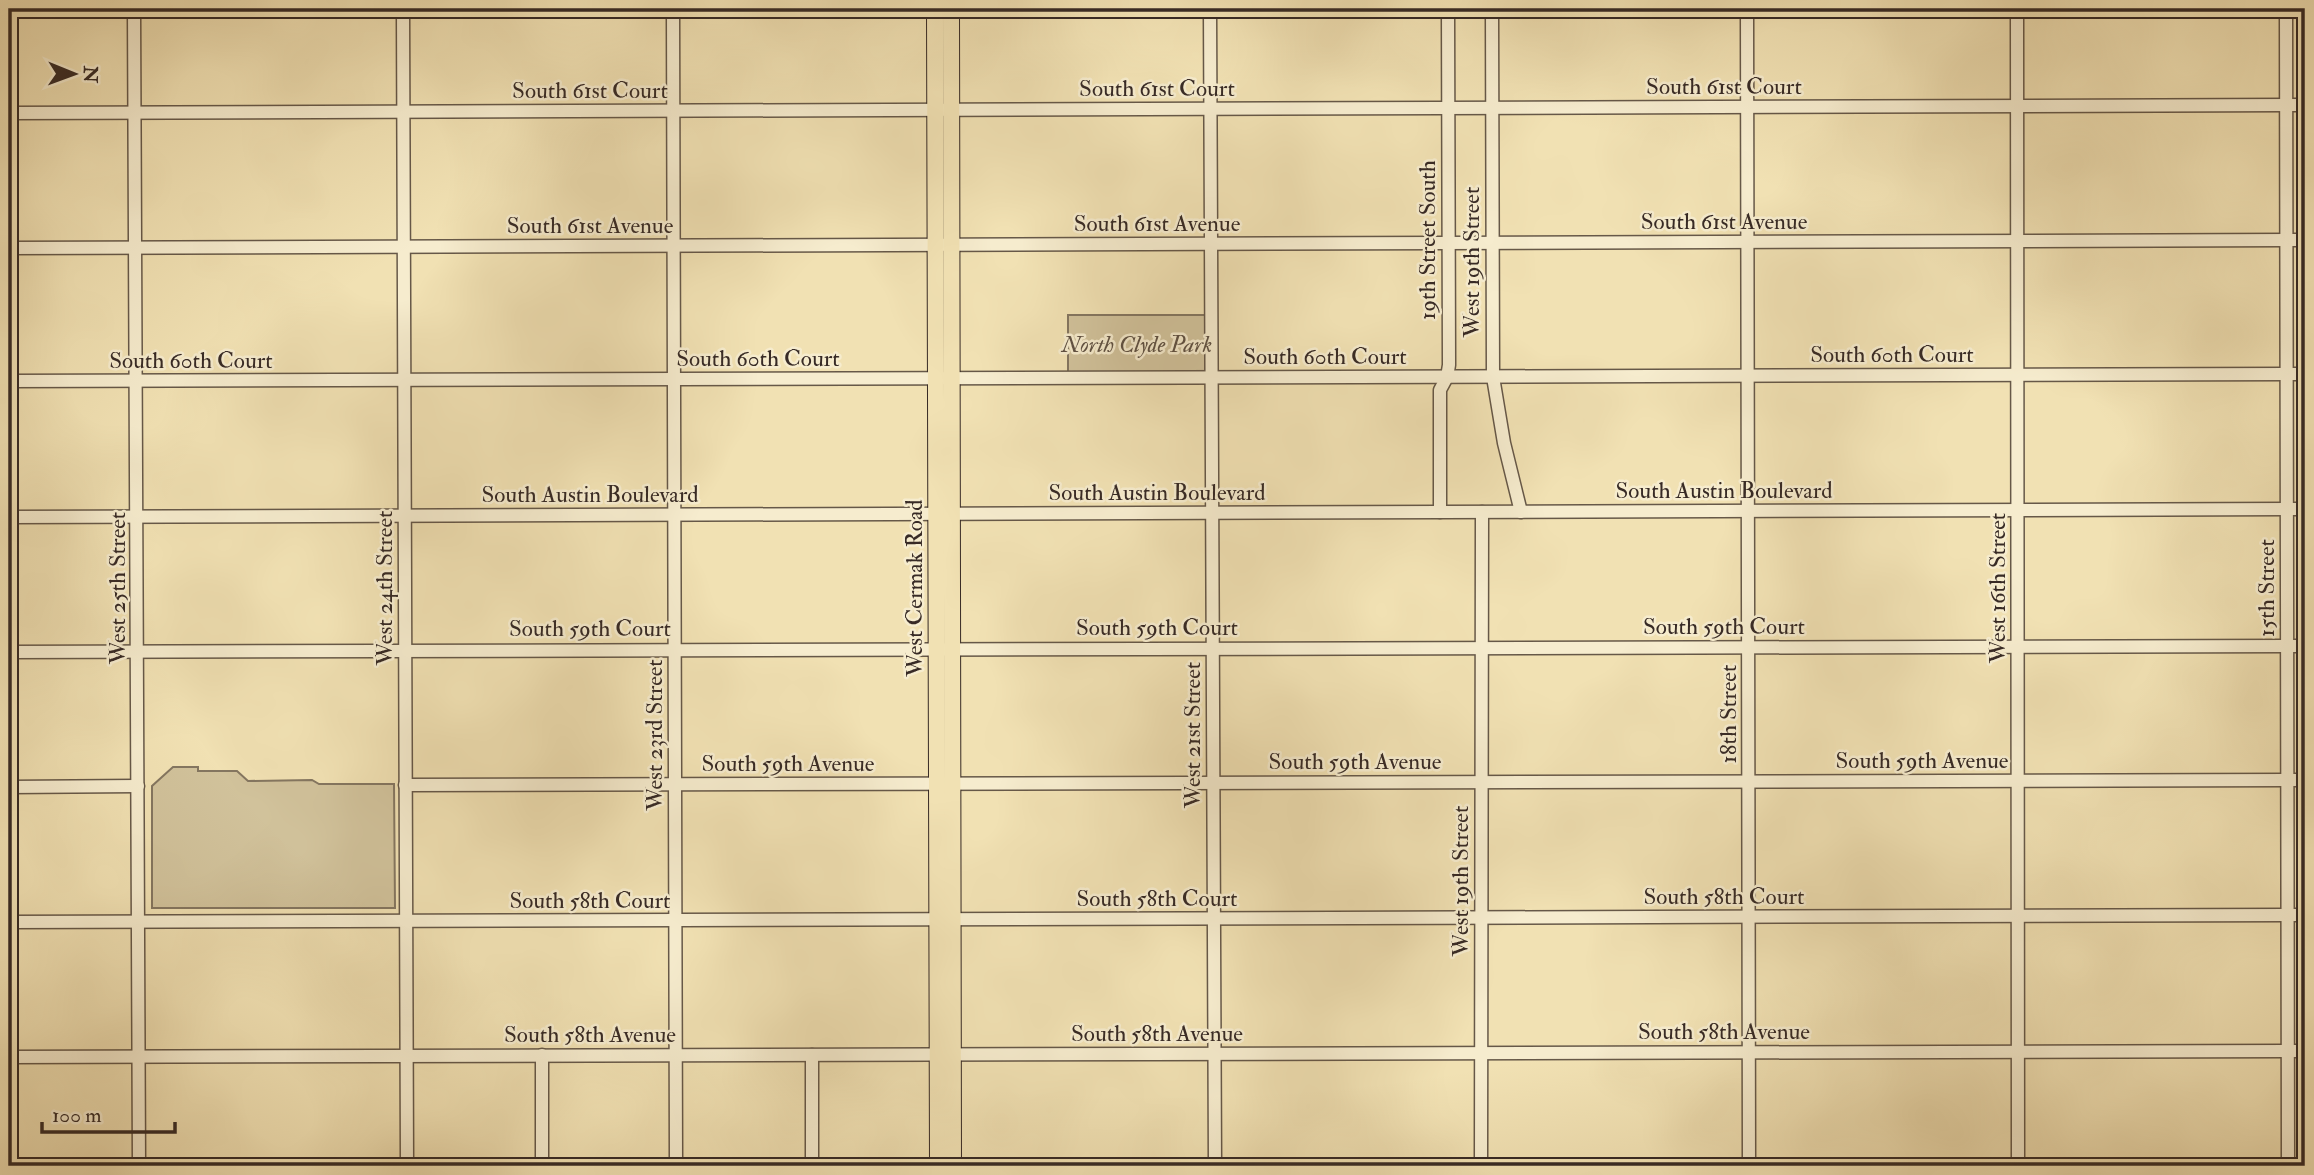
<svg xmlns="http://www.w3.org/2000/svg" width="2314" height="1175" font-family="'IM FELL Double Pica',serif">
  <rect width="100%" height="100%" fill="#f1e1b3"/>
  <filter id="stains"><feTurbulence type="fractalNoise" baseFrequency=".00286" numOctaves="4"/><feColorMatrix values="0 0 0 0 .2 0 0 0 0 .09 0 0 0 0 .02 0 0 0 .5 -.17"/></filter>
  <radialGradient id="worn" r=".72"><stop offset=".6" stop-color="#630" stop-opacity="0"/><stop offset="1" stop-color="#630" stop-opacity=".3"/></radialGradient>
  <g fill="#d1c29b" stroke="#847660" stroke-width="2">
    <path d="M1068,315H1205V372L1068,373Z"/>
    <path d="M173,767H198V771H237L248,781L312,780L319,784H394L395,908H152V786Z"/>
  </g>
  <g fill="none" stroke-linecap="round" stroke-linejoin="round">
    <defs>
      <g id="minor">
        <path d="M134,9L139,1166"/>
        <path d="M403,9L407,1166"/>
        <path d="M673,9L676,1166"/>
        <path d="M1210,9L1215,1166"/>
        <path d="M1492,9L1493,377L1504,443L1521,512"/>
        <path d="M1747,9L1749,1166"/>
        <path d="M2017,9L2018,1166"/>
        <path d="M2286,9L2288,1166"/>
        <path d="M9,113L2305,105"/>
        <path d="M9,248L2305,240"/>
        <path d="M9,381L2305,374"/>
        <path d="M1440,512V390L1447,377L1449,365L1448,9"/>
        <path d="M9,517L2305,509"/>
        <path d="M9,652L2305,646"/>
        <path d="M405,785L2305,780"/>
        <path d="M9,787L138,786"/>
        <path d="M9,922L2305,915"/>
        <path d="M542,1055V1166"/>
        <path d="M812,1055V1166"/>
        <path d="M9,1057L2305,1051"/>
        <path d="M1481,1166L1482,512"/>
      </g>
      <g id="major">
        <path d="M935,9L938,1166"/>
        <path d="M951,9L953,1166"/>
      </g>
    </defs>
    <use href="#minor" stroke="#665848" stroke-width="15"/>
    <use href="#major" stroke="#372a25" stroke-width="18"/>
    <use href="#minor" stroke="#f6ecce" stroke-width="12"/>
    <use href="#major" stroke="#f1e1b3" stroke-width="16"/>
  </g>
  <g text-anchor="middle" stroke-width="5" stroke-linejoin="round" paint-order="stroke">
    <g font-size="23" fill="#372a25" stroke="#f6ecce">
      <text x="1724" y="94">South 61st Court</text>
      <text x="1157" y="96">South 61st Court</text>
      <text x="590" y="98">South 61st Court</text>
      <text x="1724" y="229">South 61st Avenue</text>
      <text x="1157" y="231">South 61st Avenue</text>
      <text x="590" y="233">South 61st Avenue</text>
      <text transform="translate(1427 240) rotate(-90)" y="8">19th Street South</text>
      <text transform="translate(1471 262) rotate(-90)" y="8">West 19th Street</text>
      <text x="1892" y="362">South 60th Court</text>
      <text x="1325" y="364">South 60th Court</text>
      <text x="758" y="366">South 60th Court</text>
      <text x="191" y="368">South 60th Court</text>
      <text x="1724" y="498">South Austin Boulevard</text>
      <text x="1157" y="500">South Austin Boulevard</text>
      <text x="590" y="502">South Austin Boulevard</text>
      <text transform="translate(117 588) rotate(-90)" y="8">West 25th Street</text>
      <text transform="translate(384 588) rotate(-90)" y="8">West 24th Street</text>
      <text transform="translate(914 588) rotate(-90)" y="8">West Cermak Road</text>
      <text transform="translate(1997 588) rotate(-90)" y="8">West 16th Street</text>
      <text transform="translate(2266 588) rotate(-90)" y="8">15th Street</text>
      <text x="1724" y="634">South 59th Court</text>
      <text x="1157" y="635">South 59th Court</text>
      <text x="590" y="636">South 59th Court</text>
      <text transform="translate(1728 714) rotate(-90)" y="8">18th Street</text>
      <text transform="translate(654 735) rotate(-90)" y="8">West 23rd Street</text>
      <text transform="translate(1192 735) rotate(-90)" y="8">West 21st Street</text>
      <text x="1922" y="768">South 59th Avenue</text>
      <text x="1355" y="769">South 59th Avenue</text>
      <text x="788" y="771">South 59th Avenue</text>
      <text transform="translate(1460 881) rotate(-90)" y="8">West 19th Street</text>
      <text x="1724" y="904">South 58th Court</text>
      <text x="1157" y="906">South 58th Court</text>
      <text x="590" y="908">South 58th Court</text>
      <text x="1724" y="1039">South 58th Avenue</text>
      <text x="1157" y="1041">South 58th Avenue</text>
      <text x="590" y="1042">South 58th Avenue</text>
    </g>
    <g font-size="23" font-style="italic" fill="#5e5042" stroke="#f6ecce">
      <text x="1137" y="352">North Clyde Park</text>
    </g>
  </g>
  <rect width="2314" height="1175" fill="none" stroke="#f1e1b3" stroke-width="35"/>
  <rect x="10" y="10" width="2293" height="1154" fill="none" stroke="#372a25" stroke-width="3.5"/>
  <rect x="18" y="18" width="2279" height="1140" fill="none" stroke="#372a25" stroke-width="2"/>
  <g transform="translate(74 74) rotate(91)" stroke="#f6ecce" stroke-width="5" paint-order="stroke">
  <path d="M0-5L12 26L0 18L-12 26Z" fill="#372a25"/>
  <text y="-10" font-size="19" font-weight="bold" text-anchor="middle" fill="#372a25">N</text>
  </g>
  <path d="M42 1122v10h133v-10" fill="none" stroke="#372a25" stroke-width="3.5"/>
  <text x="52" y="1122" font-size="21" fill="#372a25" stroke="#f6ecce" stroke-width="5" paint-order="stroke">100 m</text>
  <rect width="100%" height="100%" filter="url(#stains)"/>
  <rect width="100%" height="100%" fill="url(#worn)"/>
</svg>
